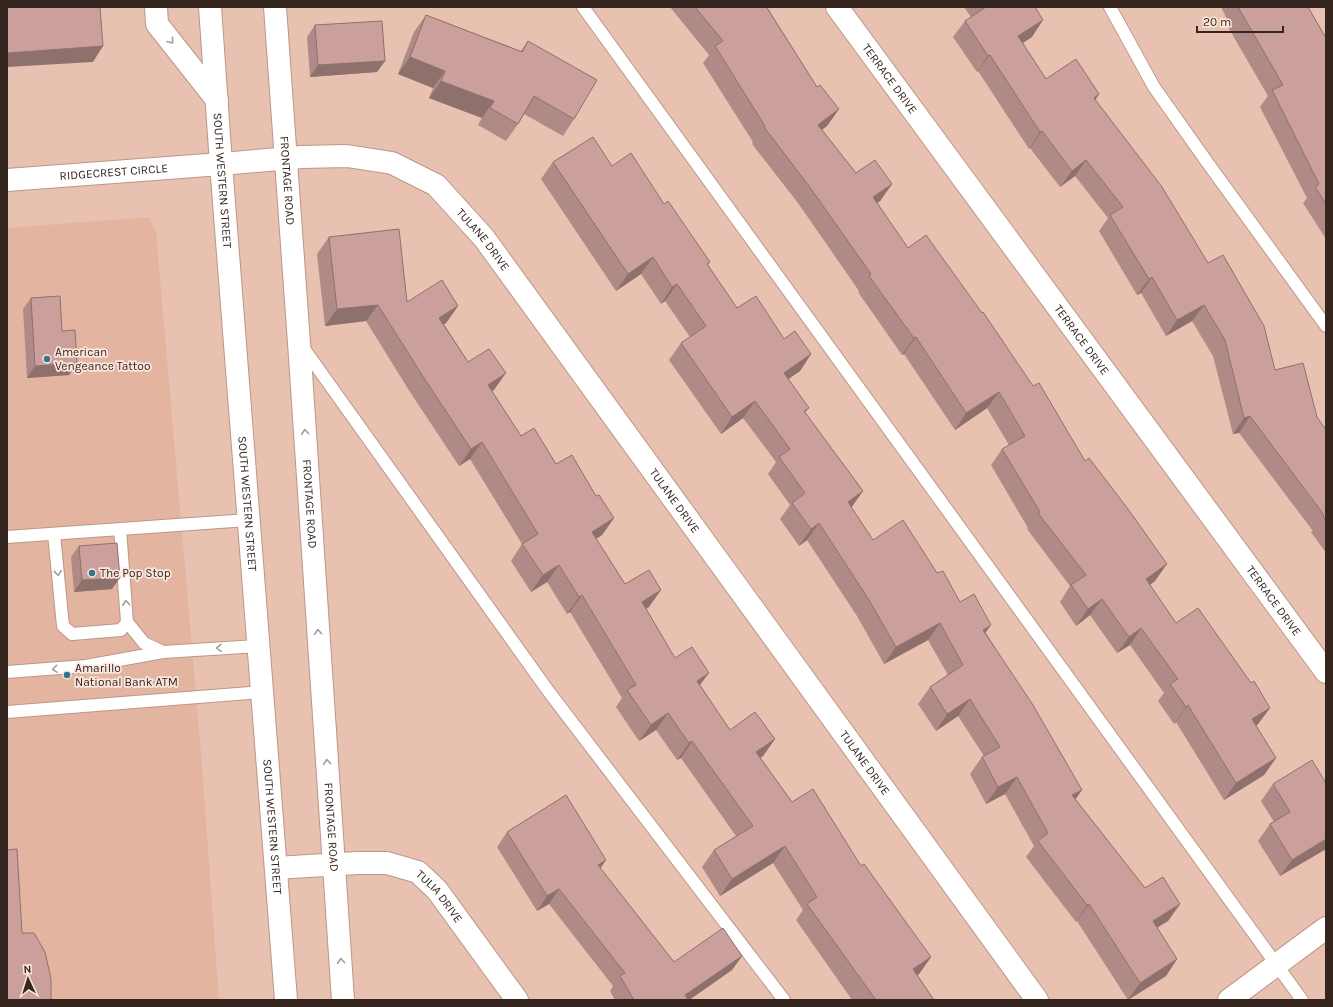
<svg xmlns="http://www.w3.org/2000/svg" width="1333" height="1007" font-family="Karla,sans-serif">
  <rect width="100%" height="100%" fill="#e9c1b0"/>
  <path fill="#e3b5a1" d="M149,217L156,231L201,752L219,1000H7V228Z"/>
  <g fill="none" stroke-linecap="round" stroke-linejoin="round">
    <defs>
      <g id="service">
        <path d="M583,7L1302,1000"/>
        <path d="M1110,7L1154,87L1207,162L1326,326"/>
        <path d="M302,346L549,692L784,1000"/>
        <path d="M54,534L63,626L72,634L121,630L127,622L120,529"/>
        <path d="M7,537L248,520"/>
        <path d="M127,622L144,643L163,652"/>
        <path d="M7,672L86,666L163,652L258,646"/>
        <path d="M7,712L262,692"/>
      </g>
      <g id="minor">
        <path d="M156,7L157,24L217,100"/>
        <path id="s1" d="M275,7L299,343L343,1000"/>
        <path id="s2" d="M837,7L1326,672"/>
        <path id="s3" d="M221,164L302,157L347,156L392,163L436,185L484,238L1037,1000"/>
        <path id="s4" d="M276,868L357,863H387L418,872L437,890L517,1000"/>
      </g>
      <g id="tertiary">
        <path id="s5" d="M7,180L221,164"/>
      </g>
      <g id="secondary">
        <path id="s6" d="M210,7L221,164L286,1000"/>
        <path d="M1229,1000L1326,928"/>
      </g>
    </defs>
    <use href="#service" stroke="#bc9686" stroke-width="14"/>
    <use href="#minor" stroke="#bc9686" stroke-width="24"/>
    <use href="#tertiary" stroke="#bc9686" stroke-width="24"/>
    <use href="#secondary" stroke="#bc9686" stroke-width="24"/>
    <use href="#service" stroke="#fff" stroke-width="12"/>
    <use href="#minor" stroke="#fff" stroke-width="22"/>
    <use href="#tertiary" stroke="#fff" stroke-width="22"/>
    <use href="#secondary" stroke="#fff" stroke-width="22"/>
  </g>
  <g fill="#af8a86">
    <path d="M670,7H767L817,87L839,109L827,126L822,130L856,173L892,184L880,201L877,203L908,248L1155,581L1150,585L1176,623L1251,683L1270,708L1258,724L1256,726L1276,758L1264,775L1224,800L1176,722L1174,724L1158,701L1164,693L1130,645L1117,653L1090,615L1076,626L1060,602L1070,586L1027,529L1028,528L991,465L1002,449L1009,445L987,408L955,430L904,354L902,355L858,292L859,291L798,203L752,144L753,142L703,63L709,55Z"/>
    <path d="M964,7H1035L1032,37L1022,43L1046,79L1099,94L1095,100L1208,263L1275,370L1317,417L1326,430V553L1311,532L1313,531L1239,433L1233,434L1213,356L1192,321L1166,336L1141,293L1137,295L1099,231L1108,218L1075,176L1060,187L1030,148L1029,149L978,71L977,72L953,37L965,21L971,17Z"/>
    <path d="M1221,7H1308L1326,38V239L1303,203L1307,198L1260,107L1268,96L1225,22L1227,19Z"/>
    <path d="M426,15L521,51L528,41L574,119L563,136L524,114L518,124L506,141L478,125L482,118L429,98L433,88L398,74L414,32Z"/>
    <path d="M315,25L385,61L377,72L310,77L307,37Z"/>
    <path d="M553,162L612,166L664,204L710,262L708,265L737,308L784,339L811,354L800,371L788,379L809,408L805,413L863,491L851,507L873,540L937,573L960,602L986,633L1082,790L1075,799L1145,888L1180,904L1168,921L1157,928L1177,959L1166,976L1128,1000L1077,921L1076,922L1026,857L1034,846L1005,794L986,804L970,774L982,757L984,756L958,716L936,731L918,704L930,687L948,675L928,640L884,664L857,616L807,540L799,546L780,519L790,505L768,474L776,462L743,418L721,434L669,360L681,343L690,337L665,301L661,304L641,274L616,291L541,179Z"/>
    <path d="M329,237L407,302L458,306L446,323L444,324L468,362L494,390L492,391L521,436L596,496L614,518L602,535L596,539L625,584L649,607L646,609L675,658L700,685L730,730L775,739L763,756L760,757L792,802L861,866L931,957L919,974L917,975L934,1000H852L796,920L803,910L773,863L720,896L702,867L714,850L736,836L681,758L677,760L656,730L639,741L616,707L622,698L570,612L567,614L547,582L531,592L511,561L522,544L470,459L459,466L410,392L366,321L325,326L317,254Z"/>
    <path d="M31,298L62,331L77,363L69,375L27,378L23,309Z"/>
    <path d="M79,546L112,589L74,592L71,557Z"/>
    <path d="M1273,784L1326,849L1280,876L1258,841L1270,824L1274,822L1261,801Z"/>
    <path d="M507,832L606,860L600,868L674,962L742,956L732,970L689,1000H615L610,991L613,986L549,904L537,911L497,847Z"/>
  </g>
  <g fill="#8e706d">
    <path d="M1043,20L1032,37L1007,53L1018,36Z"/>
    <path d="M103,46L93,62L7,67V53Z"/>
    <path d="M990,55L978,71L977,72L988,56Z"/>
    <path d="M410,57L445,71L433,88L398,74Z"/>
    <path d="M385,61L377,72L310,77L318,65Z"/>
    <path d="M441,81L494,101L482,118L429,98Z"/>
    <path d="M1099,94L1088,111L1094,98Z"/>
    <path d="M839,109L827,126L806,141L818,125Z"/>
    <path d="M1042,131L1030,148L1029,149L1040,132Z"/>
    <path d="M1086,160L1075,176L1060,187L1072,171Z"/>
    <path d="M892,184L880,201L861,214L873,197Z"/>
    <path d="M653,257L641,274L616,291L628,274Z"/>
    <path d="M1152,277L1141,293L1137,295L1149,279Z"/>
    <path d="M677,284L665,301L661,304L672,287Z"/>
    <path d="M378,305L366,321L325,326L337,309Z"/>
    <path d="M1204,305L1192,321L1166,336L1177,320Z"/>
    <path d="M458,306L446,323L428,334L439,318Z"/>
    <path d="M916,337L904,354L902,355L914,338Z"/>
    <path d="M811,354L800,371L773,390L784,373Z"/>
    <path d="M77,363L69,375L27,378L35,366Z"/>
    <path d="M506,373L494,390L476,402L488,385Z"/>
    <path d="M999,392L987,408L955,430L966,413Z"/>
    <path d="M755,401L743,418L721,434L732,417Z"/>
    <path d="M1250,416L1239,433L1233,434L1244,418Z"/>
    <path d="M482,442L470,459L459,466L471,449Z"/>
    <path d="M863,491L851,508L848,502Z"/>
    <path d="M614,518L602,535L580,549L592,532Z"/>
    <path d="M819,523L807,540L799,546L811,529Z"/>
    <path d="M1167,564L1155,581L1134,596L1146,579Z"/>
    <path d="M559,565L547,582L531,592L543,575Z"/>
    <path d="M120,578L112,589L74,592L82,580Z"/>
    <path d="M661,590L649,607L630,618L642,602Z"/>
    <path d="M582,595L570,612L567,614L579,597Z"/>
    <path d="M1102,599L1090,615L1076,626L1088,609Z"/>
    <path d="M940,623L928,640L884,664L896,647Z"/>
    <path d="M991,625L979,642L983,630Z"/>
    <path d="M1141,628L1130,645L1117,653L1129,637Z"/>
    <path d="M709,673L697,689V681Z"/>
    <path d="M970,699L958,716L936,731L947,714Z"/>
    <path d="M1188,705L1176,722L1174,724L1186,707Z"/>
    <path d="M1270,708L1258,724L1240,736L1252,719Z"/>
    <path d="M668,713L656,730L639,741L651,725Z"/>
    <path d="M775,739L763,756L745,768L756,752Z"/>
    <path d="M692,741L681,758L677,760L689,743Z"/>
    <path d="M1276,758L1264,775L1224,800L1236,783Z"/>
    <path d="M1017,777L1005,794L986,804L998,787Z"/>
    <path d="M1082,790L1070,807L1072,795Z"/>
    <path d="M1326,839V849L1280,876L1292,860Z"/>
    <path d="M785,846L773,863L720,896L732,879Z"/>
    <path d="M606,860L596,875L598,865Z"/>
    <path d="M559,889L549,904L537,911L547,896Z"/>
    <path d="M1089,904L1077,921L1076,922L1087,905Z"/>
    <path d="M1180,904L1168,921L1141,937L1153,921Z"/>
    <path d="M742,956L732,970L689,1000H681L685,995Z"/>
    <path d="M931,957L919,974L901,986L913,969Z"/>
    <path d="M1177,959L1166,976L1128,1000L1140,983Z"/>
  </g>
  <g fill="#cba09c" stroke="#8e706d">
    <path d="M7,7H100L103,46L7,53Z"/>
    <path d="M695,7H767V8L817,87L820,85L839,109L818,125L856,173L875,160L892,184L873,197L908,248L926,235L982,313L983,312L1033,386L1039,383L1085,461L1089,458L1128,509L1167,564L1146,579L1176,623L1198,608L1251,683L1254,681L1270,708L1252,719L1276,758L1236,783L1188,705L1186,707L1170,684L1178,679L1141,628L1129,637L1102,599L1088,609L1071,585L1086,575L1038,513L1040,512L1002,449L1025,436L999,392L966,413L916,337L914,338L869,276L871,274L809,186L764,127L765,126L715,46L723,41Z"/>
    <path d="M986,7H1035L1043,20L1018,36L1046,79L1076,59L1099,94L1094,98L1162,187L1208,263L1223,255L1264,326L1275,370L1303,363L1317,417L1326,430V521L1323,516L1324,515L1250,416L1244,418L1225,340L1204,305L1177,320L1152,277L1149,279L1110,215L1123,207L1086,160L1072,171L1042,131L1040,132L990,55L988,56L965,21Z"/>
    <path d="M1238,7H1308L1326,38V204L1315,187L1319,184L1272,90L1283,85Z"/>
    <path d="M426,15L522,52L528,41L597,80L574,119L534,96L518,124L490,108L494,101L441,81L445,71L410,57Z"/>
    <path d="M382,21L385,61L318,65L315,25Z"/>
    <path d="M593,137L612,166L631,153L664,204L668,201L710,262L707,264L737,308L756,296L784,339L795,331L811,354L784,373L809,408L804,411L863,491L848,502L873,540L903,520L937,573L943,571L960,602L974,594L991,625L983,630L1033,705L1082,790L1072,795L1145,888L1163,877L1180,904L1153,921L1177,959L1140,983L1089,904L1087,905L1038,841L1048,833L1017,777L998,787L982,757L1000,747L970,699L947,714L930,687L963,665L940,623L896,647L869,600L819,523L811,529L792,503L805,493L779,457L790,449L755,401L732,417L681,343L706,326L677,284L672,287L653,257L628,274L553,162Z"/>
    <path d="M399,229L407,302L442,280L458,306L439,318L468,362L489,349L506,373L488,385L521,436L534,428L556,464L572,455L596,496L599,495L614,518L592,532L625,584L649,570L661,590L642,602L675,658L692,647L709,673L697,681L730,730L755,712L775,739L756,752L792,802L813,789L861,866L864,864L931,957L913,969L934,1000H876L807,904L817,897L785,846L732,879L714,850L753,826L692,741L689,743L668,713L651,725L627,690L636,685L582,595L579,597L559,565L543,575L522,544L538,534L482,442L471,449L422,375L378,305L337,309L329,237Z"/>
    <path d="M60,296L62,331L75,330L77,363L35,366L31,298Z"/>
    <path d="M117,543L120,578L82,580L79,546Z"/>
    <path d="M1312,760L1326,783V839L1292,860L1270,824L1290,812L1273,784Z"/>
    <path d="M566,795L606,860L598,865L674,962L723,928L742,956L685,995L688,1000H634L620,976L625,973L559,889L547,896L507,832Z"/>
    <path d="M17,849L22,933H34L45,952L51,979V1000H7V850Z"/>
  </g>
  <defs><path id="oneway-chevron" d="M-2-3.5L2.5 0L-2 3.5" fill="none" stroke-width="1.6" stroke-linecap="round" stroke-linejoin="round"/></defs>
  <g stroke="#a49d9a">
    <use href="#oneway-chevron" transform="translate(171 41) rotate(52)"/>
    <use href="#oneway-chevron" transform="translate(305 432) rotate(-94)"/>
    <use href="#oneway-chevron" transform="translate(58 573) rotate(84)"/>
    <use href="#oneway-chevron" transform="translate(126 603) rotate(-95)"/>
    <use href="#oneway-chevron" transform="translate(318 632) rotate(-94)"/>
    <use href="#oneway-chevron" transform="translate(219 648) rotate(177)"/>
    <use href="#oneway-chevron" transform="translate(55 669) rotate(175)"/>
    <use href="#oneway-chevron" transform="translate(327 762) rotate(-94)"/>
    <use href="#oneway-chevron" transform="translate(341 961) rotate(-94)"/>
  </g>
  <g fill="#36748a" stroke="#fce7de" stroke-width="1.5">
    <circle cx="47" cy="359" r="4"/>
    <circle cx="92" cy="573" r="4"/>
    <circle cx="67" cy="675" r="4"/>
  </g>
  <g text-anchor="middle" stroke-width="3.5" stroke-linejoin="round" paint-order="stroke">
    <g font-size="12" fill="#34251f" stroke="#fce7de">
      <text dy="4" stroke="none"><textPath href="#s2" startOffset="89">TERRACE DRIVE</textPath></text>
      <text dy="4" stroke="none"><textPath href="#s5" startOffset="107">RIDGECREST CIRCLE</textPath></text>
      <text dy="4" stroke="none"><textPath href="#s6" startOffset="174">SOUTH WESTERN STREET</textPath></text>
      <text dy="4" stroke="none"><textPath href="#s1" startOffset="174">FRONTAGE ROAD</textPath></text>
      <text dy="4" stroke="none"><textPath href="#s3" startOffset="293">TULANE DRIVE</textPath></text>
      <text dy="4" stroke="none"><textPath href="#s2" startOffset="413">TERRACE DRIVE</textPath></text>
      <text dy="4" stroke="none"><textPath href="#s3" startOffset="617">TULANE DRIVE</textPath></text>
      <text dy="4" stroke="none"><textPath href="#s1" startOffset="498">FRONTAGE ROAD</textPath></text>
      <text dy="4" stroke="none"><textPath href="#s6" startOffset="498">SOUTH WESTERN STREET</textPath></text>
      <text dy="4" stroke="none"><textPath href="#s2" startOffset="737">TERRACE DRIVE</textPath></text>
      <text dy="4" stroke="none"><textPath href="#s3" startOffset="941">TULANE DRIVE</textPath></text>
      <text dy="4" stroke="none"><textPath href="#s6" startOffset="822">SOUTH WESTERN STREET</textPath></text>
      <text dy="4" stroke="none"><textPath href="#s1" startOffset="822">FRONTAGE ROAD</textPath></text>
      <text dy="4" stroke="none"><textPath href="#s4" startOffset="176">TULIA DRIVE</textPath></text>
    </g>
    <g font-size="12" fill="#34251f" stroke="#fce7de" text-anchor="start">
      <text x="55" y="356">American<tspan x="55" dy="14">Vengeance Tattoo</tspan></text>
      <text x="100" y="577">The Pop Stop</text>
      <text x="75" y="672">Amarillo<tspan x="75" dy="14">National Bank ATM</tspan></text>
    </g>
  </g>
  <rect width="1333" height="1007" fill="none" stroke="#34251f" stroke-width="16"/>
  <g transform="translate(28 979) rotate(356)" stroke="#fce7de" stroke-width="3" paint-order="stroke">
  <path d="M0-3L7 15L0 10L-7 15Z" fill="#34251f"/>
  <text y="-6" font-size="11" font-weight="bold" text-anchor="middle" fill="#34251f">N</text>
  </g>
  <path d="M1197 26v6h86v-6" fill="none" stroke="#34251f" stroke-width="2"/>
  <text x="1203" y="26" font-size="12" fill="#34251f" stroke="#fce7de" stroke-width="3" paint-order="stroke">20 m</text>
</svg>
